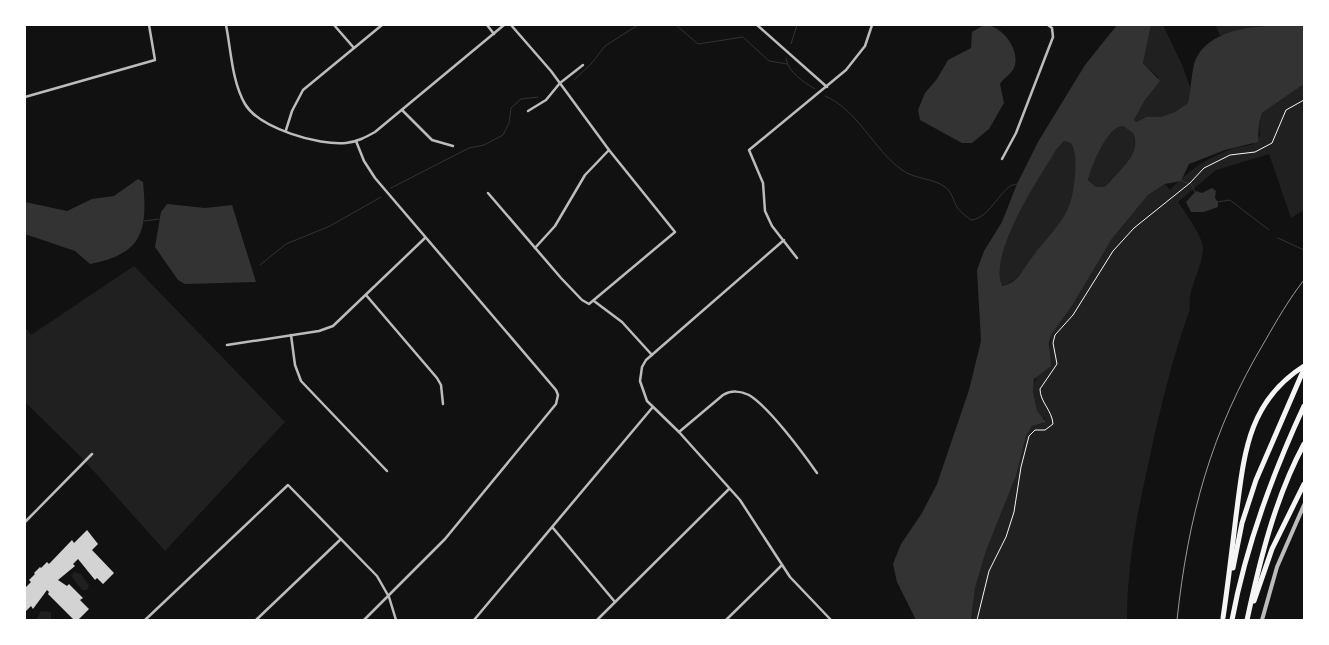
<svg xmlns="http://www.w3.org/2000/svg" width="1329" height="645" font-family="'Noto Sans',sans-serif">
  <rect width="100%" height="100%" fill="#111"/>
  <g fill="#202020">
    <path d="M1151,25H1163L1183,67L1191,90L1188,103L1175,112L1161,117H1146L1135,122L1134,120L1158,77L1143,63Z"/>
    <path d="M1216,25H1264L1220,36Z"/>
    <path d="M1304,84V210L1291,218L1269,154L1216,170L1178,202C1184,211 1204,238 1203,249C1202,270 1187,288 1190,309C1172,359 1160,409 1149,461C1137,513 1127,566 1127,620H971L975,588L986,551L1016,476L1026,436L1032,426L1044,423L1045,418L1039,416C1033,402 1028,381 1043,371L1050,349L1051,335L1078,295L1095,264L1111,240L1148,195L1165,184L1170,190C1193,166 1219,149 1252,145L1260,135L1259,123L1262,113Z"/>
    <path d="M1119,126H1123L1133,133C1141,154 1122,167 1109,183L1104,187H1096L1088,180C1092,164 1103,135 1119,126Z"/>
    <path d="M1064,141L1071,143C1086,176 1069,213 1049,239C1043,247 1034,253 1028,262C1020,274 1017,282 1001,286C989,252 1038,180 1056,150Z"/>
    <path d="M134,266L285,422L165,551L82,458L25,402V327L31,335Z"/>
    <path d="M74,572L81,574L89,586L87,590H82L71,576Z"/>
    <path d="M41,611L51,612V620H36Z"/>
  </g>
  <g fill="#333" fill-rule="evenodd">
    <path d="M984,25C1001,25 1019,47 1015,65C1013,74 1004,77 1000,84L1004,103L989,129L972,143H962L920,120L918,110L925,93L937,79L948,60L971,48L972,32Z"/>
    <path d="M1117,25H1151L1143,63L1160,81L1145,100L1134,120L1136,122L1146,117H1161L1175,112L1188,103C1191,90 1191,77 1194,64C1207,24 1269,25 1304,25V84L1262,113L1259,123L1258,142L1225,150L1189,164L1181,181L1165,184L1148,195L1111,240L1073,304L1051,335L1049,343L1051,366L1034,379L1033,392L1037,411L1046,422L1032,426L1026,436L1016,476L986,551L975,588L971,620H916L897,582L893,564L901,544L922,513L937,484L969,390L981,341L977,270L984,251L1002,222L1017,184L1038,142L1085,65ZM1123,126L1133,133C1142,153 1121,168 1109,183L1104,187H1096L1088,180C1091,167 1107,126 1123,126ZM1064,141L1071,143C1076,153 1076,162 1075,174C1073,218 1053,229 1029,261C1020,273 1018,283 1002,286C988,253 1039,179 1056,150Z"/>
    <path d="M138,179L143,182C148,232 142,254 90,264L75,251L25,234V202L67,211L92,199L114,196Z"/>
    <path d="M1212,188L1216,191L1215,198L1218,202V207L1204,212H1191L1186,202L1196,191L1202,193Z"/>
    <path d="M167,204L205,208L232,205L256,282L185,284L178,280L155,247L161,212Z"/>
  </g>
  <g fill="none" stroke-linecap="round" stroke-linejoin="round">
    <g stroke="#333" stroke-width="1">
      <path d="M676,25L698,44L743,37L769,61L787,64"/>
      <path d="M791,44L797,25"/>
      <path d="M786,58C788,73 804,82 815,89"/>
      <path d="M574,80L591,64L605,46L638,25"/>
      <path d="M825,96C858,110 873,149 902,170C914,179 933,178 945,187C952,192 953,200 957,207C960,212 966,216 971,220C992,218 1001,184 1017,184"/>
      <path d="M1181,181L1191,184L1195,192"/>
      <path d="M391,188L469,148L484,145L503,135L509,123L511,108L521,99L538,97"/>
      <path d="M1217,202L1230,200L1269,230"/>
      <path d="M144,221L159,219"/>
      <path d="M1278,238L1304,250"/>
      <path d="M260,265L286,244L330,226L381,197"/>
    </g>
  </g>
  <path fill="#d3d3d3" d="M87,530L98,544L92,550L114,573L103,584L97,578L95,580L78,559L73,564L75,566L58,580L67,586L69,584L83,598L80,600L89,609L78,620H74L48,594L49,592L47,590L33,609L31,606L25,612V588L31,582L29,580L35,574L34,573L40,567L41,568L47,562L49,564L72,540L74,543Z"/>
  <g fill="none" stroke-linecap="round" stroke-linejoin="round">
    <path stroke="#f5f5f5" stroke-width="1" d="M977,620L989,571L1006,537L1014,512L1021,467L1029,436L1035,430H1045L1053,424C1052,410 1040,402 1040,389L1057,364L1053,343L1055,335L1073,315L1113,251L1134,228L1190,183L1204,168L1230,155L1255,152L1272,143L1286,110L1304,100"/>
    <g stroke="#bcbcbc" stroke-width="2.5">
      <path d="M226,25C231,50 232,82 245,104C259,128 319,146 346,143C357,142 366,137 375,132L504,25"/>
      <path d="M334,25L354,48"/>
      <path d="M487,25L494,34"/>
      <path d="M757,25L827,87"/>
      <path d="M25,97L155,60L149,25"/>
      <path d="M402,110L432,140L453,146"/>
      <path d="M528,111L546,100L560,83L583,65"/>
      <path d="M286,130L292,111L303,90L382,25"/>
      <path d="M356,141L364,161L375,178L556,390L558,395L556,404L445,539L364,620"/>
      <path d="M1002,159L1016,133L1053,37L1052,28L1048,25"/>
      <path d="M488,193L561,278L582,300L589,304L675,232L609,150L551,71L511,25"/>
      <path d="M784,240L646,360L642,367L640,381L647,401L679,432L740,500L790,577L831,620"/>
      <path d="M535,248L555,226L585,175L609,150"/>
      <path d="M797,258L772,226L765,211L763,183L749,150L846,70L865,46L872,25"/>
      <path d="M366,295L437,378L441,385L443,404"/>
      <path d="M594,301L622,322L652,355"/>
      <path d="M291,335L295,365L301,381L387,471"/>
      <path d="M227,345L319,331L333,326L425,238"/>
      <path d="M679,432L723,395C731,390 741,391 749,395C769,407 803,453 817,473"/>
      <path d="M25,522L92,454"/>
      <path d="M553,528L615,602"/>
      <path d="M145,620L288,485L377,576L389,597L396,620"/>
      <path d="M256,620L341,539"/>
      <path d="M474,620L652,408"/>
      <path d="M597,620L729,489"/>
      <path d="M726,620L782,565"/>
    </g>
    <path stroke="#bcbcbc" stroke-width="4" d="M1262,620L1277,567L1304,505"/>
    <g stroke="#f5f5f5" stroke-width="5">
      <path d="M1233,568L1242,523L1256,480L1304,369"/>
      <path d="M1254,601L1272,549L1304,484"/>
      <path d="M1223,618C1228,584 1232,550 1236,516C1244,456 1247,402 1304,366"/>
      <path d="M1232,620C1246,545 1272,475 1304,406"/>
      <path d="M1247,620C1260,560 1275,498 1304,444"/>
    </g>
    <path stroke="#9a9a9a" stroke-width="1" d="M1177,620C1188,517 1211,431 1265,341C1277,320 1289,299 1304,280"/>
  </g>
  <rect width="1329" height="645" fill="none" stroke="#ffffff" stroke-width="52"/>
</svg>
